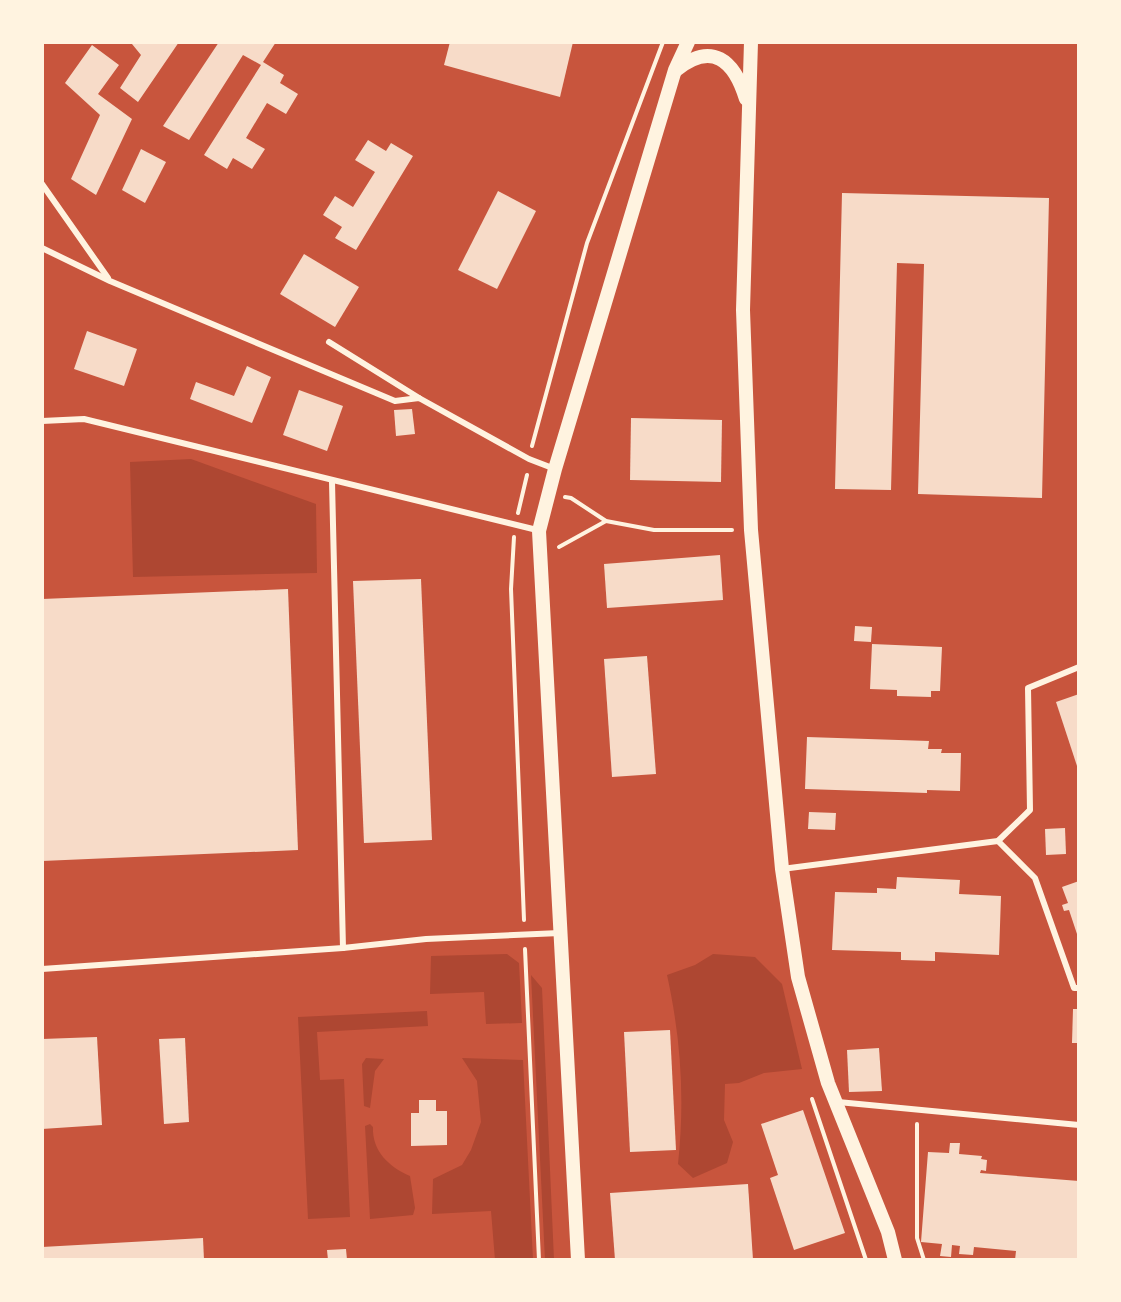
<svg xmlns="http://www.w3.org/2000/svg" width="1121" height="1302" font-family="Rubik,sans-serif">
  <rect width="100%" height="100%" fill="#c8553d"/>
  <g fill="#ae4732">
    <path d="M191,459L316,504L317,573L133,577L130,462Z"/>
    <path d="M507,954L519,963L522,1023L486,1024L484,992L430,994L431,956Z"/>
    <path d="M713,954L755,957L782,984L802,1069L764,1073L739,1083L725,1084L724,1120L733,1142L727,1163L693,1178L678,1164C685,1099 681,1039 667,975L695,965Z"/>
    <path d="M531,975L542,988L554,1260H545Z"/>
    <path d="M427,1011L428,1026L317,1032L320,1080L344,1079L350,1217L308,1219L298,1017Z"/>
    <path d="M366,1058L384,1059L375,1071L370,1108L364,1106L362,1064Z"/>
    <path d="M462,1058L523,1060L533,1260H495L491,1211L432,1214L433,1179L462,1165L471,1150L481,1122L477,1081Z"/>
    <path d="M370,1124L373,1127C372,1151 389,1167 410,1176L415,1208L413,1215L370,1219L365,1126Z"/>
  </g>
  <g fill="#f7dbc8">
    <path d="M133,42H179L138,102L120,88L141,55L132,44Z"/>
    <path d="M219,42H276L263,62L284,75L280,83L298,94L286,114L267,103L246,138L265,149L252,169L233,158L227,169L204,155L261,65L243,55L189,140L163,126Z"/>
    <path d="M450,42H573L560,97L444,65Z"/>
    <path d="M92,45L119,65L98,94L132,119L96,195L71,179L100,115L65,83Z"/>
    <path d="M368,140L386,151L391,143L413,156L356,250L335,238L342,227L323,215L335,196L353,207L375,172L355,160Z"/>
    <path d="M141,149L166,162L145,203L122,190Z"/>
    <path d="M498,191L536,211L497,289L458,270Z"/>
    <path d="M842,193L1049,198L1042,498L918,494L924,264L897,263L891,490L835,489Z"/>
    <path d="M304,254L359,287L335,327L280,294Z"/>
    <path d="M87,331L137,349L124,386L74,369Z"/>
    <path d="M247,366L271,377L252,423L190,399L196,382L234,396Z"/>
    <path d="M299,390L343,406L327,451L283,435Z"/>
    <path d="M412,409L415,434L396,436L394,410Z"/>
    <path d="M631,418L722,420L721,482L630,480Z"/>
    <path d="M720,555L723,600L607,608L604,564Z"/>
    <path d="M421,579L432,840L364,843L353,581Z"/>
    <path d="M288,589L298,850L42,861V599Z"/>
    <path d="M855,626L872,627L871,642L854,641Z"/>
    <path d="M872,644L942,647L940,691H931V697L897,696V690L870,689Z"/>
    <path d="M647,656L656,774L612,777L604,659Z"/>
    <path d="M1079,694V769H1078L1056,702Z"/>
    <path d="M807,737L929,741L928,749H942L941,753H961L960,791L927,790V793L805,789Z"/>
    <path d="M809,812L836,813L835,830L808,829Z"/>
    <path d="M1065,828L1066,854L1046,855L1045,829Z"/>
    <path d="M897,877L960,880L959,894L1001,896L999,955L935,952V961L901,960V952L832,950L835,892L877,893V888L896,889Z"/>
    <path d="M1079,881V937H1078L1069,910L1064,911L1062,905L1068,903L1062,887Z"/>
    <path d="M1073,1009H1079V1043H1072Z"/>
    <path d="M670,1030L676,1150L630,1152L624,1032Z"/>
    <path d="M97,1037L102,1125L42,1129V1039Z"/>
    <path d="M185,1038L189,1122L164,1124L159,1039Z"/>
    <path d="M879,1048L882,1091L849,1092L847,1050Z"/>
    <path d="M419,1100H436V1111H447V1145L411,1146V1113H419Z"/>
    <path d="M803,1110L845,1233L794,1250L770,1178L778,1175L761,1124Z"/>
    <path d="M950,1143H960L959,1154L982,1156L981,1159L987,1160L986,1171L981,1170L980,1173L1079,1181V1260H1015L1016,1251L974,1247L973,1255L959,1254L960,1246L952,1245L951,1257L940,1256L942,1244L921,1242L928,1152L949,1153Z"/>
    <path d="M748,1184L753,1260H615L610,1193Z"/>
    <path d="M203,1238L204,1260H42V1247Z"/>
    <path d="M346,1249L347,1260H328L327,1250Z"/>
  </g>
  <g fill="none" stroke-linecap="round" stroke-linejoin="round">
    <g stroke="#fff3e0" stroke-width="4">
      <path d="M532,446L587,243L663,42"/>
      <path d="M565,497L571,498L606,521L654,530H732"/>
      <path d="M518,513L527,475"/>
      <path d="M514,537L511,589L524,920"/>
      <path d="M559,547L606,521"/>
      <path d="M525,949L539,1260"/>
      <path d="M812,1099L866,1260"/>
      <path d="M917,1124V1238L924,1260"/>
    </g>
    <g stroke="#fff3e0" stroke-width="6">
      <path d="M42,184L108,278"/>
      <path d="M42,248L110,281L395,401L419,398L529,459L555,469"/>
      <path d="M329,342L419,398"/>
      <path d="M42,421L84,419L537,530"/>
      <path d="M332,482L343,948"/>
      <path d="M998,841L1035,878L1074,988H1079"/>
      <path d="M782,869L998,841L1030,810L1028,688L1079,667"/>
      <path d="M42,969L343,948L426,939L560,933"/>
      <path d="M838,1102L1079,1125"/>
    </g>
    <g stroke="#fff3e0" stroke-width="14">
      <path d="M751,42L743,310L751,530L782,869L798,977L828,1083L888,1232L895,1260"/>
      <path d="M676,70C712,41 734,60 746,99"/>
      <path d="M578,1260L539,531L555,469L675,70L688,42"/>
    </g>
  </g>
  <rect width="1121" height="1302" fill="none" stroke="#fff3e0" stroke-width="88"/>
</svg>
